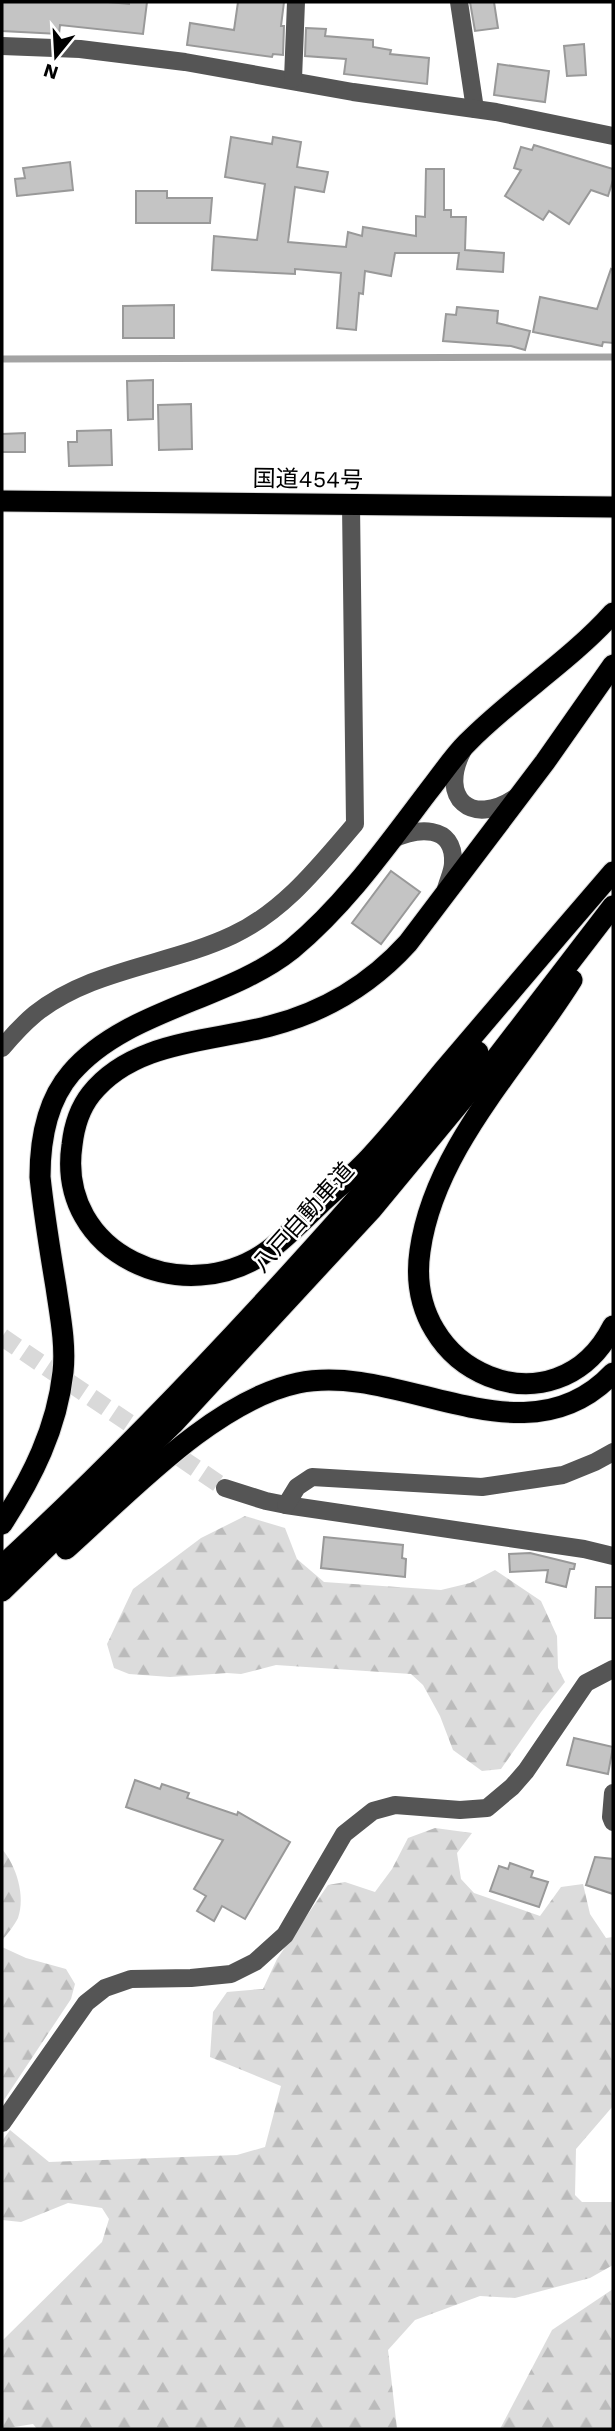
<svg xmlns="http://www.w3.org/2000/svg" width="615" height="2431" font-family="'Work Sans','Noto Sans JP',sans-serif">
  <defs>
    <pattern id="forest-firs" width="22" height="20" patternUnits="userSpaceOnUse" patternTransform="scale(1.75)"><rect width="22" height="20" fill="#dcdcdc"/><path d="M5 1l3.5 6h-7zM16 11l3.5 6h-7z" fill="#bbb"/></pattern>
  </defs>
  <rect width="100%" height="100%" fill="#fff"/>
  <g fill="url(#forest-firs)">
    <path d="M245,1516L285,1528L297,1559L324,1582L441,1590L470,1583L495,1570L541,1601L557,1636L558,1668L565,1682L541,1712L501,1769L482,1771L453,1750L440,1716L423,1685L411,1674L276,1665L241,1674L227,1673L170,1677L129,1674L114,1668L107,1644L133,1589L201,1538Z"/>
    <path d="M435,1828L472,1833L457,1853L461,1879L474,1893L540,1916L561,1887L583,1884L590,1914L606,1938L613,1937V2106L576,2149L575,2195L582,2202H613V2265L590,2278L515,2298L480,2296L415,2320L388,2350L397,2429H37L33,2424L2,2429V2341L102,2242L109,2219L102,2208L68,2203L21,2222L2,2220V2141L10,2130L49,2162L237,2155L265,2147L281,2086L210,2057L213,2012L227,1992L263,1989L277,1959L328,1885L345,1882L375,1892L392,1869L408,1838Z"/>
    <path d="M2,1849C16,1865 26,1896 18,1918C14,1926 7,1934 2,1941Z"/>
    <path d="M2,1947L26,1958L66,1969L75,1984L71,1999L2,2103Z"/>
    <path d="M613,2289V2429H500L552,2330Z"/>
  </g>
  <g fill="none" stroke-linecap="round" stroke-linejoin="round">
    <path stroke="#a3a3a3" stroke-width="7" d="M2,359L613,357"/>
  </g>
  <g fill="#c4c4c4" stroke="#999" stroke-width="2">
    <path d="M2,2H108L129,4V2H147L143,34L60,25L59,34L2,31Z"/>
    <path d="M238,2H284L281,26H284L283,55L273,54L272,57L187,45L190,23L234,30Z"/>
    <path d="M470,2H494L498,28L475,31Z"/>
    <path d="M306,28L326,29L325,36L373,40V47L391,50L390,54L429,58L427,84L344,74L346,59L305,56Z"/>
    <path d="M584,44L586,75L567,76L564,46Z"/>
    <path d="M498,64L549,71L545,102L494,95Z"/>
    <path d="M231,137L272,144L273,137L301,142L297,167L328,172L324,192L295,187L288,242L346,247L348,232L362,236L363,227L416,236V216L425,217L426,169H444V210H451V217H466L465,250L504,253L503,272L457,269L459,253H395L391,276L365,271L363,294L359,293L356,330L337,328L341,273L295,269V274L212,270L214,236L257,240L265,184L225,177Z"/>
    <path d="M534,145L613,169V180L608,196L591,190L569,224L549,211L543,220L505,196L521,170L514,168L521,147L532,150Z"/>
    <path d="M70,162L73,190L17,196L15,179L25,178L23,168Z"/>
    <path d="M136,191H167V198H212L210,223H136Z"/>
    <path d="M611,269L613,270V343L603,342L602,346L533,332L540,297L597,309Z"/>
    <path d="M174,305V338H123V306Z"/>
    <path d="M457,307L498,311L497,323L530,331L525,350L511,346L443,341L446,314L456,315Z"/>
    <path d="M153,380V419L128,420L127,381Z"/>
    <path d="M191,404L192,449L159,450L158,405Z"/>
    <path d="M111,430L112,465L69,466L68,442H77V431Z"/>
    <path d="M25,433V452H2V434Z"/>
    <path d="M391,871L420,892L381,944L352,923Z"/>
    <path d="M324,1537L403,1545L402,1558L406,1559L405,1577L321,1568Z"/>
    <path d="M530,1553L575,1564L574,1569H570L566,1587L546,1582L548,1570L510,1572L509,1554Z"/>
    <path d="M596,1587H613V1618H595Z"/>
    <path d="M574,1738L613,1747L608,1774L567,1765Z"/>
    <path d="M135,1780L160,1789L162,1784L189,1793L187,1798L237,1815L238,1812L290,1842L245,1919L222,1906L214,1921L197,1911L206,1896L194,1889L223,1840L126,1807Z"/>
    <path d="M595,1857L613,1859V1894L586,1885Z"/>
    <path d="M510,1863L533,1871L531,1877L548,1882L539,1907L490,1891L499,1866L508,1869Z"/>
  </g>
  <g fill="none" stroke-linecap="round" stroke-linejoin="round">
    <path stroke="#d9d9d9" stroke-width="18" stroke-dasharray="18 9" stroke-linecap="butt" d="M2,1337L225,1488"/>
    <defs>
      <g id="highway">
        <path d="M2,501L613,507"/>
        <path d="M613,665L545,762L408,943C370,985 324,1012 270,1026C209,1042 133,1041 91,1094C80,1108 74,1127 72,1145C56,1254 185,1312 269,1250C287,1237 303,1220 319,1205C337,1188 356,1173 372,1155C397,1128 420,1099 443,1071C500,1004 556,938 613,872"/>
        <path d="M572,980C519,1065 434,1149 420,1251C402,1374 557,1437 613,1326"/>
        <path d="M2,1524C32,1478 57,1428 63,1372C66,1344 60,1315 56,1287C50,1251 44,1214 40,1177C40,1140 46,1102 71,1073C126,1009 227,1001 292,949C345,905 386,847 427,793C440,777 452,758 467,743C512,697 570,661 613,613"/>
        <path d="M66,1549C129,1493 214,1401 298,1383C400,1361 525,1467 613,1373"/>
        <path d="M2,1566C120,1457 232,1339 339,1219C387,1165 432,1108 478,1052"/>
        <path d="M2,1591L173,1424L372,1209L487,1070L613,906"/>
      </g>
    </defs>
    <use href="#highway" stroke="#dbdbdb" stroke-width="23"/>
    <g stroke="#555" stroke-width="18">
      <path d="M459,2L475,109"/>
      <path d="M2,46L80,49L185,62L353,92L496,112L613,136"/>
      <path d="M293,79L296,2"/>
      <path d="M462,752C439,798 471,827 515,798"/>
      <path d="M391,840C416,828 455,823 453,863C453,871 448,881 446,889"/>
      <path d="M2,1048C12,1036 23,1024 35,1014C91,969 170,965 233,935C284,911 319,866 355,824L351,505"/>
      <path d="M225,1488L266,1501L286,1505L584,1549L613,1556"/>
      <path d="M286,1505L297,1487L312,1477L482,1487L563,1475L595,1462L613,1452"/>
      <path d="M613,1793L611,1817L613,1822"/>
      <path d="M2,2123L86,2003L105,1988L131,1979L191,1978L231,1974L255,1962L285,1935L344,1834L373,1811L395,1805L460,1810L487,1808L512,1787L526,1771L586,1683L613,1669"/>
    </g>
    <use href="#highway" stroke="#000" stroke-width="21"/>
  </g>
  <g text-anchor="middle" stroke-width="5" stroke-linejoin="round" paint-order="stroke">
    <g font-size="23" fill="#000" stroke="#fff">
      <text transform="translate(308 479) rotate(1)" y="8">国道454号</text>
      <text transform="translate(303 1217) rotate(-48)" y="8">八戸自動車道</text>
    </g>
  </g>
  <rect width="615" height="2431" fill="none" stroke="#000000" stroke-width="7"/>
  <g transform="translate(56 56) rotate(198)" stroke="#ffffff" stroke-width="5" paint-order="stroke">
  <path d="M0-5L12 26L0 18L-12 26Z" fill="#000000"/>
  <text y="-10" font-size="19" font-weight="bold" text-anchor="middle" fill="#000000">N</text>
  </g>
</svg>
